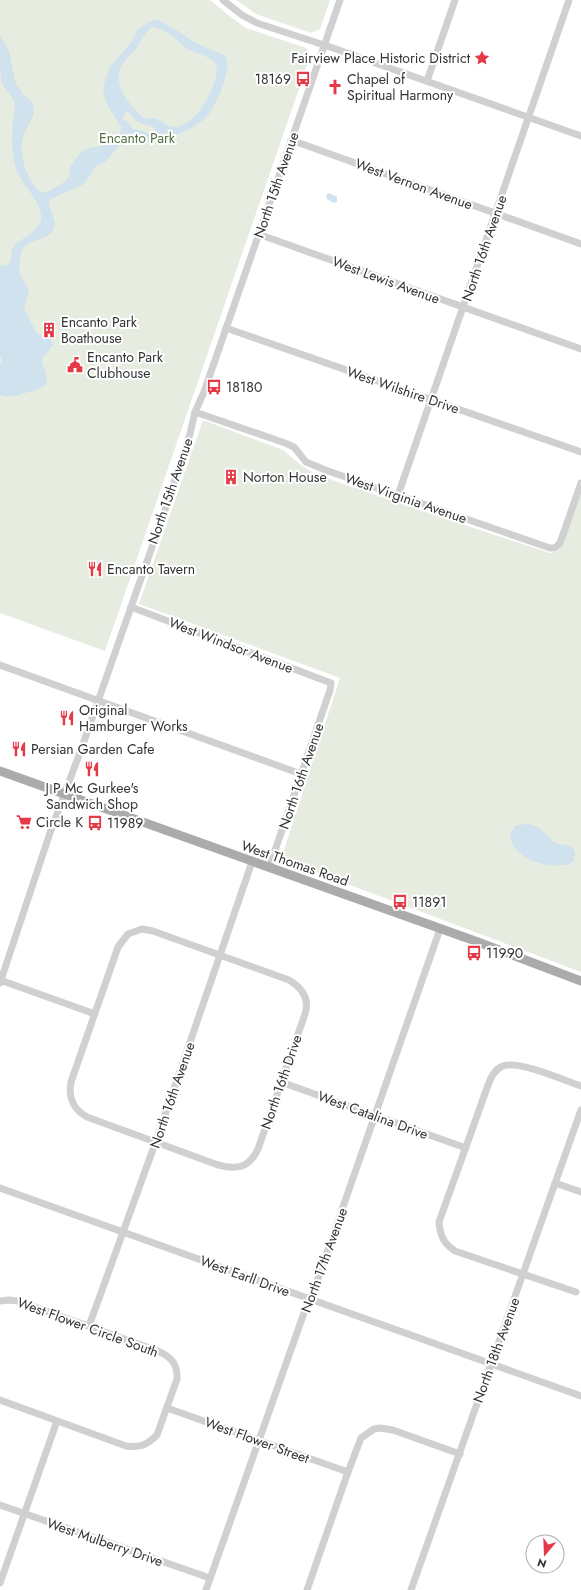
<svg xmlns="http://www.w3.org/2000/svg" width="581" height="1590" font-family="Jost,sans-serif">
  <rect width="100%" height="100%" fill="#fff"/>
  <g fill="#e6ecdf">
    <path d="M0,0H210L232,18L246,28L306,48L311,56L301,80H302L105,651L0,613Z"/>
    <path d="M236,0H330L320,29L311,33L256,14Z"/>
    <path d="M203,420L283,450L302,466L315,474L437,516L550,553L559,551L581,490V972L281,859L340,678L139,604Z"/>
  </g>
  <g fill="#cfe2ee" fill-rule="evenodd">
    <path d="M158,20C176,28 191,42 209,49C214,51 221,52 225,56C234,65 216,106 208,115C201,123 188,131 178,134C169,137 157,142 148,141C141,141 134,135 127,137L105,162L95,167L87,180L82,185L49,200C47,210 59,219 53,230C44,245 22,235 20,259C20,264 18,269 20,274C22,280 27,284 29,290L24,309L37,334L50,338L53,345L43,358L42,363C52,385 46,388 25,393C16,396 10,398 0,395V366L2,360L0,356V265L6,266C15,260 8,252 15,245C22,238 39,231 41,220C43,200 21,186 16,168C11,153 12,135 13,120C14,115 15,109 15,104C15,98 3,88 1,81C0,69 0,48 0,35L9,51L16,85C20,87 20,90 23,94C26,97 30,99 32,102C38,116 27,125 23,137C19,152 24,170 32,182C35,187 39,192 46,193L66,181L69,176L71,165L81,152L89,148L106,145L120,136L121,127L108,106L103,92L104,84L110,67L133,40L137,30L151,21ZM152,27C162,26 178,41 185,47C193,54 212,55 216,65C221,77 204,106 196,115C191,120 184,126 176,127C168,128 164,122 157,119C151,117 144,120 140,115C126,100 110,83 124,62C127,57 132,54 136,49C141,42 145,32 152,27ZM126,112H129C137,125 141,123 154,127L155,132L151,134L139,130L132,129L130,124L122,118Z"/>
    <path d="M329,193L337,197V202L334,203L327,199L326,195Z"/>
    <path d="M526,824C540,824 547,837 557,844C565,845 571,844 575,852L574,861C570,865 566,865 560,865C540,867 512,857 510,834L515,826Z"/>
  </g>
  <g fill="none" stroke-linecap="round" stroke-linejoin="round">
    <g stroke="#d0d0d0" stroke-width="7">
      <path d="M223,0L242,15L257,23L333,48L581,136"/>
      <path d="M427,81L455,0"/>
      <path d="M291,140L581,244"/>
      <path d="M258,234L581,349"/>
      <path d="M226,328L581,452"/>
      <path d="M195,412L285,443L294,447L306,462L328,471L550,548H555L560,543L581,483"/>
      <path d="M398,495L569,0"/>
      <path d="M131,607L331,683L330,690L269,868"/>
      <path d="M0,665L301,774"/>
      <path d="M142,929L153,931L289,980C302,988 310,999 305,1014L258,1149C249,1168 237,1170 218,1165L87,1117C73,1109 68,1098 71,1082L118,947L128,934Z"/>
      <path d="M0,980L95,1014"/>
      <path d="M0,983L50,833L82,747L165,510L190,434L195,412L204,392L340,0"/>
      <path d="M281,1082L466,1148"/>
      <path d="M555,1183L581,1192"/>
      <path d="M0,1188L581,1396"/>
      <path d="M576,1292L455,1251C443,1243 440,1235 439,1222L487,1088C490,1079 494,1069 503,1066C518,1060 564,1080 581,1086"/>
      <path d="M0,1301L9,1300L18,1301L158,1351C171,1357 178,1364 177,1379L157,1435C147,1445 140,1448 126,1446L0,1400"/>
      <path d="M89,1326L156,1141L252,862"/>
      <path d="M167,1408L348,1472"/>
      <path d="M0,1505L210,1578"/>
      <path d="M0,1583L57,1421"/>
      <path d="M206,1590L305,1310L315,1287L440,929"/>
      <path d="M307,1590L348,1472L361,1438L374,1429L380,1428L393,1430L460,1454"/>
      <path d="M411,1590L581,1110"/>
    </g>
    <path stroke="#ababab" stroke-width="9" d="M0,771L478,942L581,981"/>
  </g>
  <defs>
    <symbol id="sight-bare" viewBox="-9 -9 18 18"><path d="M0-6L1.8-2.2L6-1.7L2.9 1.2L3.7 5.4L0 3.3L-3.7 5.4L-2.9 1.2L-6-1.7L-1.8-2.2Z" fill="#e63946" stroke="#fff" stroke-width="2.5" paint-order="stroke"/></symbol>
    <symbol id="bus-bare" viewBox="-9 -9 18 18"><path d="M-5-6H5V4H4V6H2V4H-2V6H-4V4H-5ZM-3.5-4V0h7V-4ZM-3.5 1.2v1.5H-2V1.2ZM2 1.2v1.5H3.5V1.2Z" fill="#e63946" stroke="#fff" stroke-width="2.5" paint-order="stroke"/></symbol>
    <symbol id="church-bare" viewBox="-9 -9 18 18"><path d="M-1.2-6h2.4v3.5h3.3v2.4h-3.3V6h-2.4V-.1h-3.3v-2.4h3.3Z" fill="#e63946" stroke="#fff" stroke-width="2.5" paint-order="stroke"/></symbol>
    <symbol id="building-bare" viewBox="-9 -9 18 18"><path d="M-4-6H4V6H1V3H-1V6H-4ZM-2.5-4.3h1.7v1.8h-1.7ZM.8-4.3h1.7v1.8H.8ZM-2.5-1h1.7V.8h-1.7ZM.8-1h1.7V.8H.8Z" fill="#e63946" stroke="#fff" stroke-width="2.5" paint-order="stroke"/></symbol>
    <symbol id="civic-bare" viewBox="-9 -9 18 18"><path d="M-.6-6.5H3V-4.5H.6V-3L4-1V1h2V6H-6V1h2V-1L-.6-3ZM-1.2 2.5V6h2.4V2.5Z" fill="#e63946" stroke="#fff" stroke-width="2.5" paint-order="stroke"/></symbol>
    <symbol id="restaurant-bare" viewBox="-9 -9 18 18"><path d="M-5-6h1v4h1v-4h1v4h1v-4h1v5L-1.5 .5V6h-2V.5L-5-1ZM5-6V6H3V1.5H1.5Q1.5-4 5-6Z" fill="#e63946" stroke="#fff" stroke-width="2.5" paint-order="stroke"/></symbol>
    <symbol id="supermarket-bare" viewBox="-9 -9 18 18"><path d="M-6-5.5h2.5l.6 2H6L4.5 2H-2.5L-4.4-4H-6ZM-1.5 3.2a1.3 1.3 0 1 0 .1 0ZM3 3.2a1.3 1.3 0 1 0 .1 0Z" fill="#e63946" stroke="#fff" stroke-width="2.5" paint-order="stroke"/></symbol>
  </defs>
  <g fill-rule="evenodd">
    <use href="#sight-bare" x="471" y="47" width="22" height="22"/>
    <use href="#bus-bare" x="292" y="68" width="22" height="22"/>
    <use href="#church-bare" x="324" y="76" width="22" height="22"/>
    <use href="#building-bare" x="38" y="319" width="22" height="22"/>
    <use href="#civic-bare" x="64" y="354" width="22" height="22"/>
    <use href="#bus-bare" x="203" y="376" width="22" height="22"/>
    <use href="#building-bare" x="220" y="466" width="22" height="22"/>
    <use href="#restaurant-bare" x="84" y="558" width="22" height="22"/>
    <use href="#restaurant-bare" x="56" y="707" width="22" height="22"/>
    <use href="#restaurant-bare" x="8" y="738" width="22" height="22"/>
    <use href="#restaurant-bare" x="81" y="758" width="22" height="22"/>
    <use href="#supermarket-bare" x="13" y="811" width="22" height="22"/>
    <use href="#bus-bare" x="84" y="812" width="22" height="22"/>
    <use href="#bus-bare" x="389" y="891" width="22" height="22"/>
    <use href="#bus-bare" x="463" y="942" width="22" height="22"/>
  </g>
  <g text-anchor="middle" stroke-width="4" stroke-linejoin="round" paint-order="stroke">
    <g font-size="14" fill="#333" stroke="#fff" text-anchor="start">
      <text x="470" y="63" text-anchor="end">Fairview Place Historic District</text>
      <text x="291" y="84" text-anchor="end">18169</text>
      <text x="347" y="84">Chapel of<tspan x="347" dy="16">Spiritual Harmony</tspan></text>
      <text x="61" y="327">Encanto Park<tspan x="61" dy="16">Boathouse</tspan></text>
      <text x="87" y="362">Encanto Park<tspan x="87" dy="16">Clubhouse</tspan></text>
      <text x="226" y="392">18180</text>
      <text x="243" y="482">Norton House</text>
      <text x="107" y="574">Encanto Tavern</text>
      <text x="79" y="715">Original<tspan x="79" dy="16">Hamburger Works</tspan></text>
      <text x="31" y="754">Persian Garden Cafe</text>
      <text x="92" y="793" text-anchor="middle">J P Mc Gurkee's<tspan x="92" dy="16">Sandwich Shop</tspan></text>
      <text x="36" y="827">Circle K</text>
      <text x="107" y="828">11989</text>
      <text x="412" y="907">11891</text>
      <text x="486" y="958">11990</text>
    </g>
    <g font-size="14" fill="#56703f" stroke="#fff">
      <text x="137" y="143">Encanto Park</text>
    </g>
    <g font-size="14" fill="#333" stroke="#fff">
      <text transform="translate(414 184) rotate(20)" y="5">West Vernon Avenue</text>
      <text transform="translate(276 185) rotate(-71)" y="5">North 15th Avenue</text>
      <text transform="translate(484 248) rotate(-71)" y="5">North 16th Avenue</text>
      <text transform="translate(386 280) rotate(20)" y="5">West Lewis Avenue</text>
      <text transform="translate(403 390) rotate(19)" y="5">West Wilshire Drive</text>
      <text transform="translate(170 491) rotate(-71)" y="5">North 15th Avenue</text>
      <text transform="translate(406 498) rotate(19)" y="5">West Virginia Avenue</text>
      <text transform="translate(231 645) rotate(21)" y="5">West Windsor Avenue</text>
      <text transform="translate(301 776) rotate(-71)" y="5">North 16th Avenue</text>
      <text transform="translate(295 863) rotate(19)" y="5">West Thomas Road</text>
      <text transform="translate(281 1082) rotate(-71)" y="5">North 16th Drive</text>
      <text transform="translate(172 1095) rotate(-71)" y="5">North 16th Avenue</text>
      <text transform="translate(373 1115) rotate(20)" y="5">West Catalina Drive</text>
      <text transform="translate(324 1260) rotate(-70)" y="5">North 17th Avenue</text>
      <text transform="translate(245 1276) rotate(20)" y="5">West Earll Drive</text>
      <text transform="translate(88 1327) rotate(20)" y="5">West Flower Circle South</text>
      <text transform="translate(496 1350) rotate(-70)" y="5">North 18th Avenue</text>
      <text transform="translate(257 1440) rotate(20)" y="5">West Flower Street</text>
      <text transform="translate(105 1542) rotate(19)" y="5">West Mulberry Drive</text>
    </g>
  </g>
  <g transform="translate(545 1554) rotate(199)"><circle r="19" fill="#ffffff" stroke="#adadad"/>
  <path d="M0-3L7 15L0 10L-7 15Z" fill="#e63946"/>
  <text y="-6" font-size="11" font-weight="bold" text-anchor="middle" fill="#333333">N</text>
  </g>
</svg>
